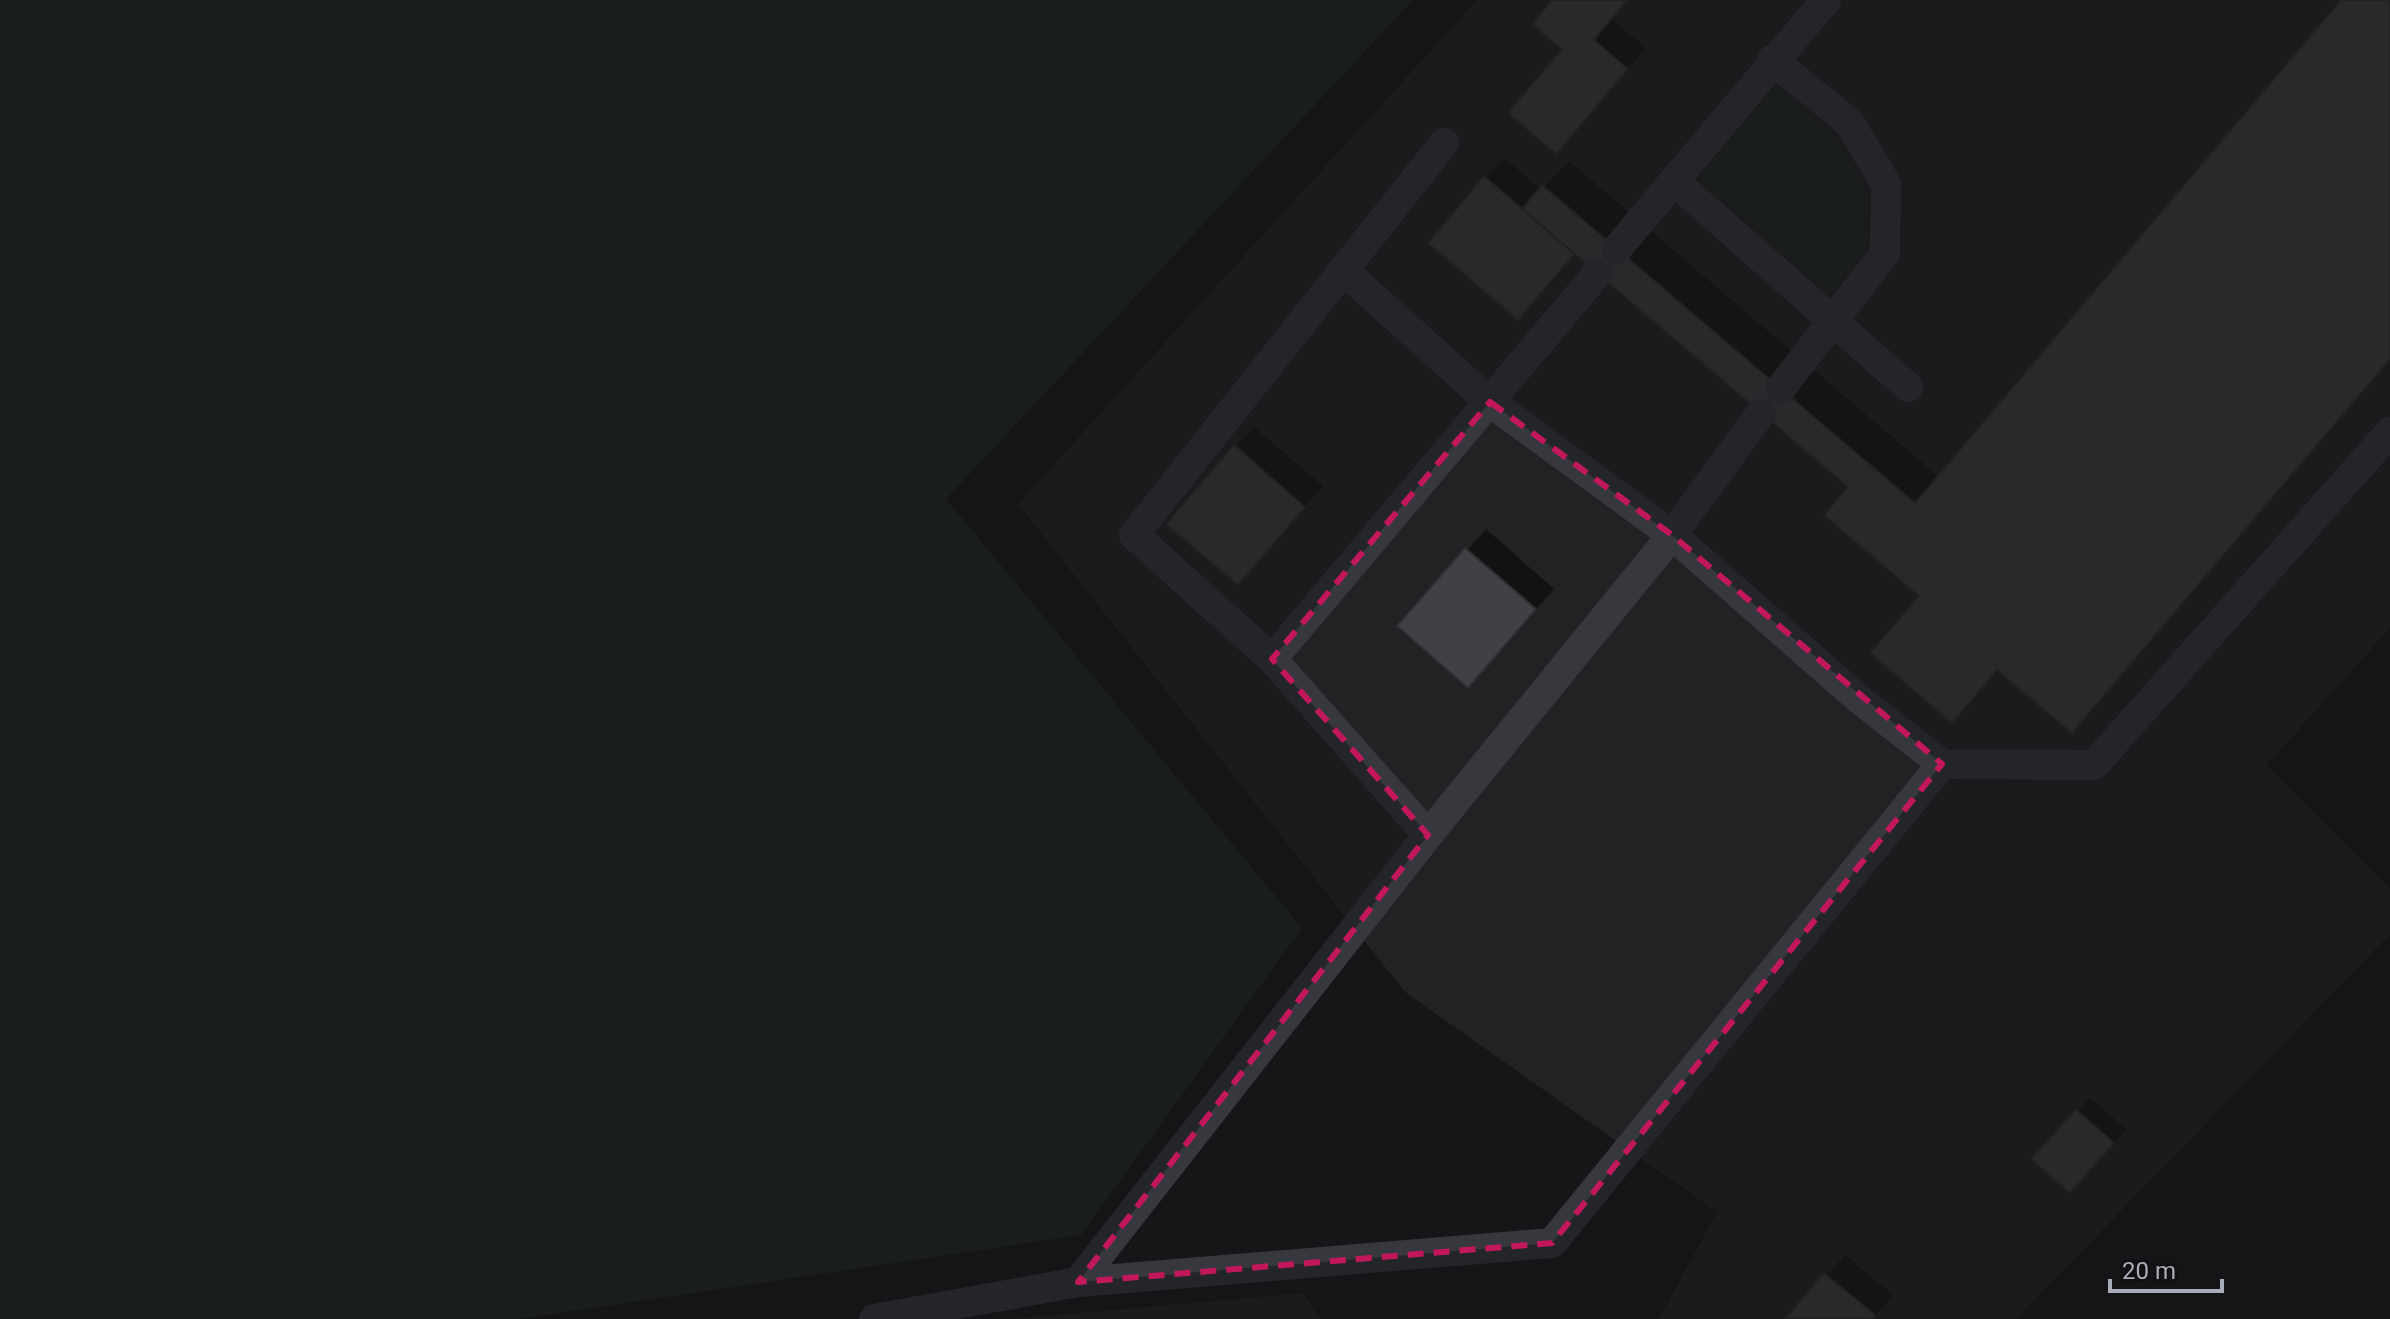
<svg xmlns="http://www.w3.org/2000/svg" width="2390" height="1319" font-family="Roboto,sans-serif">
  <rect width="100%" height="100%" fill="#161618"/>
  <g fill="#222225">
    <path d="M1477,0H2390V628L2267,765L2390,888V934L2016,1319H1659L1717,1212L1405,992L1018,504Z"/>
    <path d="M1303,1293L1320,1319H1014Z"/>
  </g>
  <g fill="#1e261f">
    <path d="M0,0H1413L946,499L1302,928L1081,1235L519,1319H0Z"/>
    <path d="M1775,87L1834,136L1865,191L1866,250L1830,293L1700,178Z"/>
  </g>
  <g fill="#0007">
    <path d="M1554,0H1628L1612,19L1646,48L1556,152L1564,49Z"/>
    <path d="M2344,0H2390V360L2072,731L2000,669L1952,720L1921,596L1850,486L1576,253L1518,317L1485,178L1505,158L1541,190L1569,161L1939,477Z"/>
    <path d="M1254,427L1323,486L1238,583L1235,447Z"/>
    <path d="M1486,529L1554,589L1468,685L1400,626Z"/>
    <path d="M2090,1098L2126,1129L2083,1177L2078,1110Z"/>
    <path d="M1845,1255L1893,1295L1873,1319H1787Z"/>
  </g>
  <g fill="#404145" stroke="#303034" stroke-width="2">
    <path d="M1552,0H1627L1594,40L1628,69L1556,154L1508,113L1562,49L1532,24Z"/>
    <path d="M2341,0H2390V359L2072,733L1997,670L1952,723L1870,653L1919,596L1824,515L1848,487L1522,209L1542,185L1915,503Z"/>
    <path d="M1484,176L1574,254L1518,320L1428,243Z"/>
    <path d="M1234,445L1305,507L1238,585L1166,524Z"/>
    <path d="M1465,548L1536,609L1468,688L1397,626Z"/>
    <path d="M2076,1109L2114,1143L2070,1193L2031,1159Z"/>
    <path d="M1824,1273L1875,1315L1872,1319H1785Z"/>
  </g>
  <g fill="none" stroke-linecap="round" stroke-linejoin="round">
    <g stroke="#37383d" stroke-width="30">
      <path d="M1826,0L1674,181L1908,387"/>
      <path d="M1772,60L1849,122L1886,184L1885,253L1781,388"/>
      <path d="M1617,249L1674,181"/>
      <path d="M1343,270L1490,402L1672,535L1859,699L1942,764L2094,765L2390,432"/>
      <path d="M1272,659L1597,274"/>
      <path d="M1428,835L1272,659L1134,535L1444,143"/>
      <path d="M1078,1282L1428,835L1672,535L1761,413"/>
      <path d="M874,1319L1078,1282L1552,1243L1942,764"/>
    </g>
  </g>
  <path d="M0 0H2390V1319H0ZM1490,402L1672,535L1942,764L1552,1243L1078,1282L1428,835L1272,659Z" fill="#161618" fill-opacity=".55" fill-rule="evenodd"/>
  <path fill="none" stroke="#c2185b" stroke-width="6" stroke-dasharray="16 10" stroke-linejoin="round" d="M1490,402L1672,535L1942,764L1552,1243L1078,1282L1428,835L1272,659Z"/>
  <path d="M2110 1279v12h112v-12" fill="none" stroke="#a8adb8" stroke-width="4"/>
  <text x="2122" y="1279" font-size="24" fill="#a8adb8" stroke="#111113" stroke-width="6" paint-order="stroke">20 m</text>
</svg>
